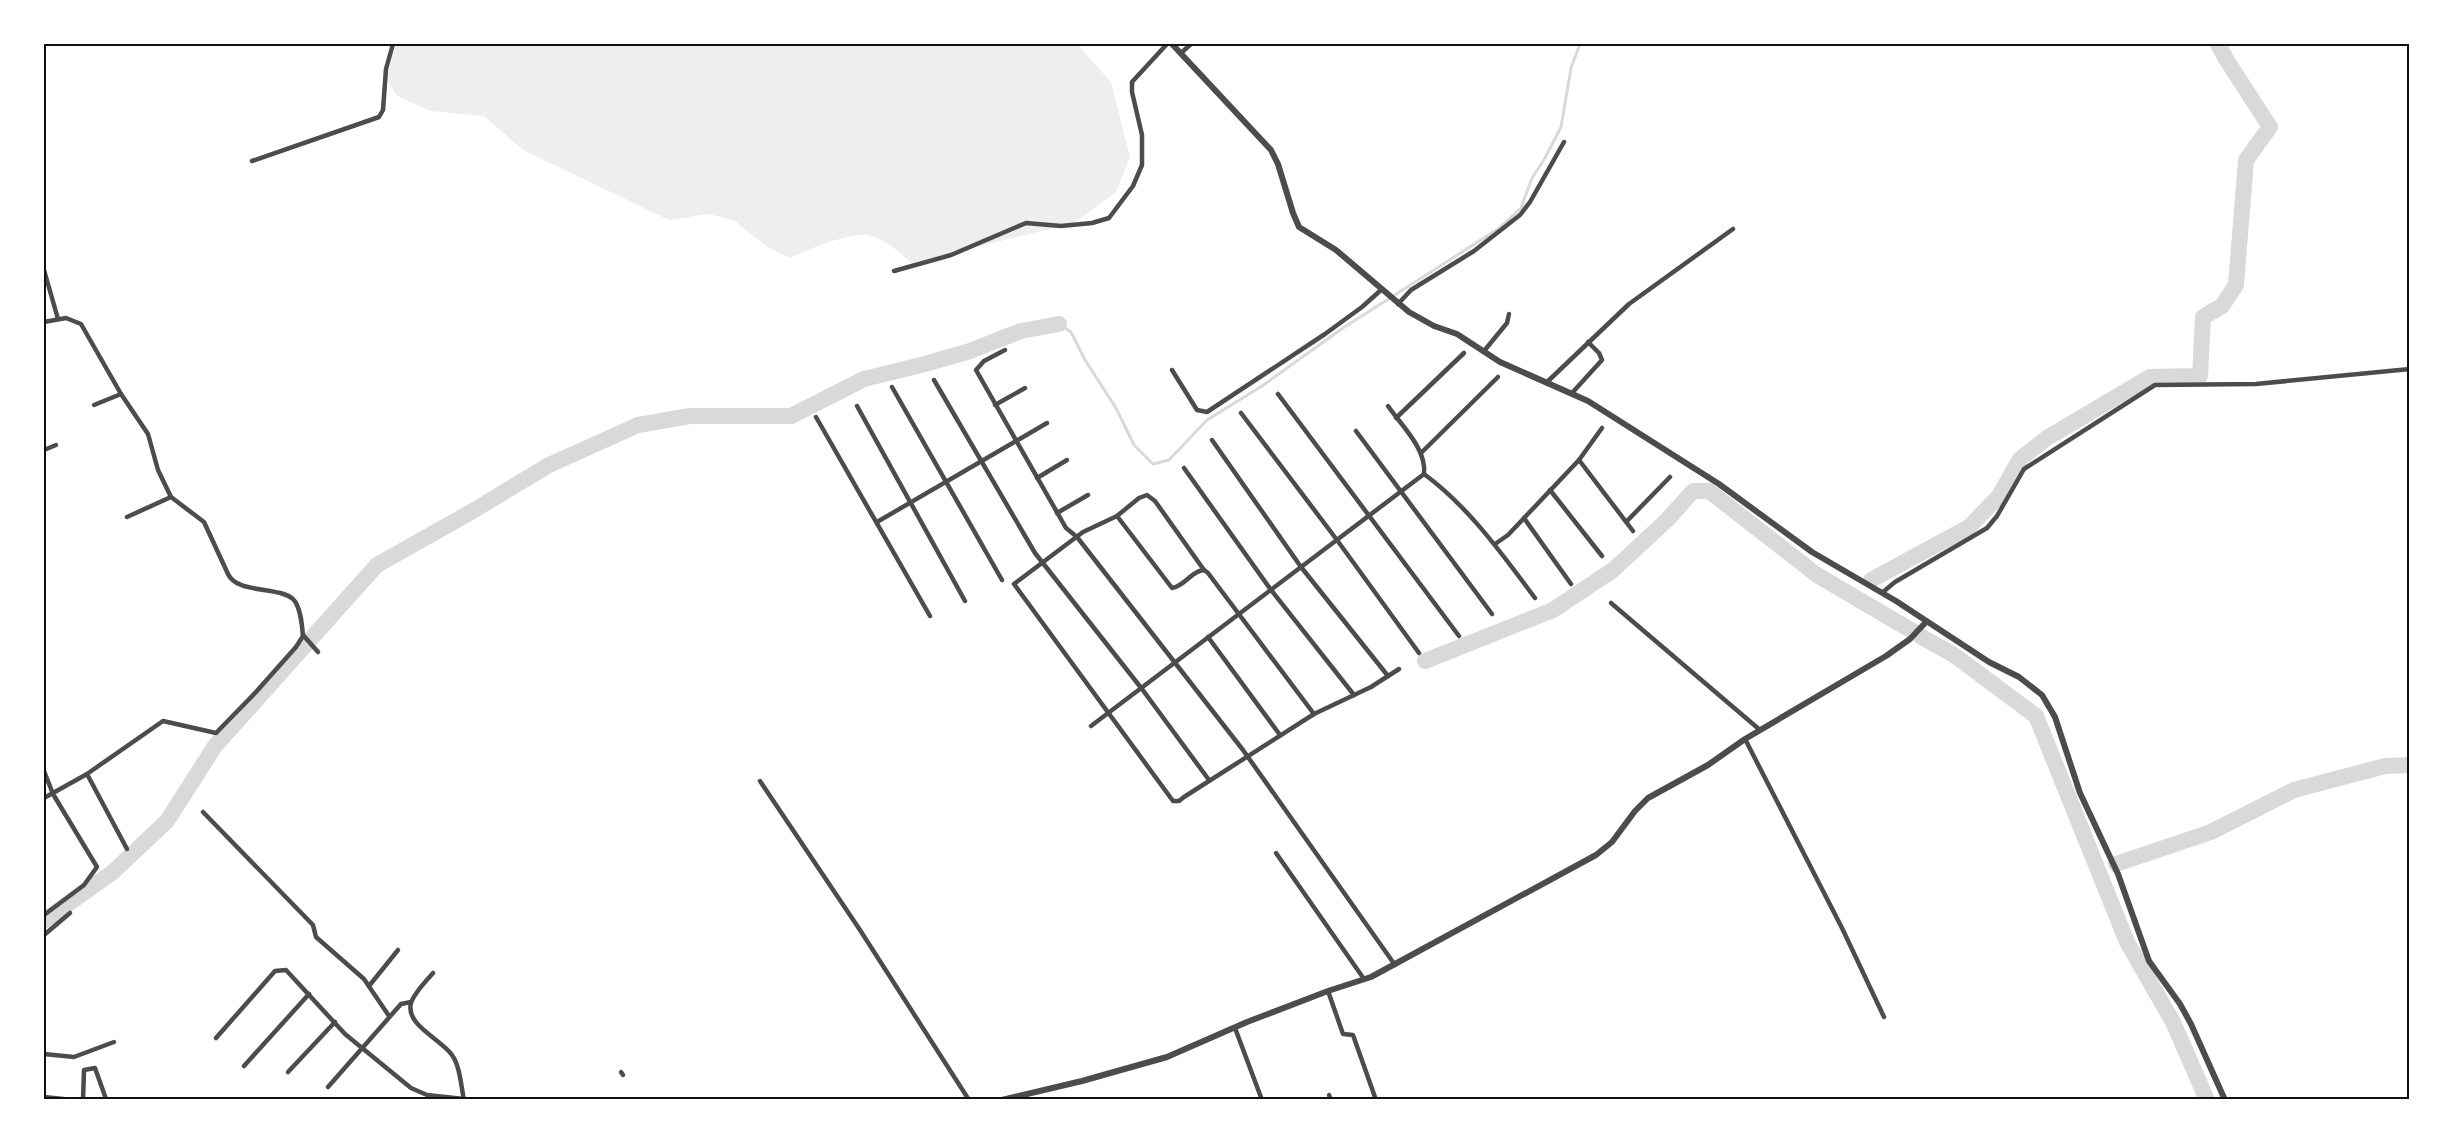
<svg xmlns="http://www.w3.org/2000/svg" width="2453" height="1143" font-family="'Open Sans',sans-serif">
  <rect width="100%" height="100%" fill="#fff"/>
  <path fill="#eee" d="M396,44H1077L1111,82L1130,157L1116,192L1074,223L911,263C898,251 886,239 867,235C851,232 806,250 790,258L766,246L735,221L709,214L669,220L523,150L484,116L430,111L397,96L386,79Z"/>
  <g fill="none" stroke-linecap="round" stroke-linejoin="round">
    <path stroke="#d9d9d9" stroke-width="3" d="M1059,324L1071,332L1085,360L1116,408L1134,445L1153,464L1169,460L1207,420L1262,386L1343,328L1498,229L1521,208L1532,178L1545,158L1561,127L1571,68L1580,44"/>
    <g stroke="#d9d9d9" stroke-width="16">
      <path d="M1871,580L1969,527L1999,496L2020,459L2047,438L2150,377L2200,376L2203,317L2222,306L2236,285L2246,160L2270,127L2226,59L2218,44"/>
      <path d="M1920,636L1954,655L2036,716L2127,942L2173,1022L2207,1100"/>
      <path d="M1425,661L1553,610L1613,570L1667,520L1693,491H1709L1817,575L1914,632"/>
      <path d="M2116,864L2211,832L2294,790L2385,766L2410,765"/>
      <path d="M44,921L113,872L167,821L215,746L377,565L471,512L549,465L638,425L690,416H791L864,379L925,364L970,351L1021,331L1059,324"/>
    </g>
    <g stroke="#4c4c4c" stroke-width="4.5">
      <path d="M1181,53L1191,44"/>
      <path d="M252,161L379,117L383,110L386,69L393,44"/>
      <path d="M44,270L58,319"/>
      <path d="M894,271L951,255L1026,223L1061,226L1092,223L1109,218L1133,186L1142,165V135L1132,92V82L1167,44"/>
      <path d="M1398,304L1411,290L1474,251L1520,215L1530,202L1564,142"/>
      <path d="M44,322L66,318L81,324L121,394L148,434L158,470L171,497L204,522L228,574C237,594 278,586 293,599C301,607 302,626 303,636L296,647L256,692L216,733L163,721L87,774L44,798"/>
      <path d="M1005,350L984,361L976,370L1066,528L1077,537L1243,750L1395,965"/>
      <path d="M1484,351L1507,323L1509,314"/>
      <path d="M1172,370L1197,410L1207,412L1325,334L1362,307L1381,290"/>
      <path d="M934,380L1035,553L1142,689L1209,780"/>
      <path d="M1546,383L1629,304L1733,229"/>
      <path d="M892,387L1002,580"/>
      <path d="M1572,393L1602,360L1599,353L1588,342"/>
      <path d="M1278,394L1459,636"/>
      <path d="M94,405L121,394"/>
      <path d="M995,405L1025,388"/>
      <path d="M857,406L965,601"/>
      <path d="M1388,406C1401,425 1427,449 1424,474"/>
      <path d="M1241,413L1337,540L1419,653"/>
      <path d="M816,417L930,616"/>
      <path d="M1396,418L1464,353"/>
      <path d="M1356,431L1492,614"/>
      <path d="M1212,440L1301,567L1388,676"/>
      <path d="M44,450L56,445"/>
      <path d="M1421,453L1498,377"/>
      <path d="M1579,460L1633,531"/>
      <path d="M1184,468L1271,590L1354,695"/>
      <path d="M1037,478L1067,460"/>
      <path d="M1550,490L1602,556"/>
      <path d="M1057,513L1088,495"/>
      <path d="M1117,516L1172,588C1185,586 1191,571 1204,570L1208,573L1314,714"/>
      <path d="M127,517L171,497"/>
      <path d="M1524,518L1571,584"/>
      <path d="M1627,521L1670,477"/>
      <path d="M877,522L1047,423"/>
      <path d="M1495,544L1508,535L1579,460L1602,428"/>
      <path d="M1204,570L1155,501L1147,495L1139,498L1117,516L1083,532L1014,584L1173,801H1179L1184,797L1314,714L1371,687L1399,669"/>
      <path d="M1883,592L1895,582L1987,528L1997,516L2024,469L2155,385L2256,384L2410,369"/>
      <path d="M1611,603L1760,730"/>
      <path d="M303,635L318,652"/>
      <path d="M1208,637L1280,735"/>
      <path d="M1091,726L1424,474C1469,507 1502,554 1535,598"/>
      <path d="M1745,739L1842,928L1884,1017"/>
      <path d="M44,771L53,794L97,867L84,885L44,915"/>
      <path d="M87,774L127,849"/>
      <path d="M760,781L860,930L969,1100"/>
      <path d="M203,812L313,925L316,937L364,979L389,1016"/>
      <path d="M1276,853L1364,979"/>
      <path d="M44,935L70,913"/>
      <path d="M433,973C426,981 414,993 411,1003C405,1025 441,1039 452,1055C460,1066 461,1086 464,1100"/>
      <path d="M369,986L398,950"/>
      <path d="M1328,991L1343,1034L1353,1035L1376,1100"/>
      <path d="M1235,1028L1262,1100"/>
      <path d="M216,1038L275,971L286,970L345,1034L411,1088L427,1095L464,1099"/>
      <path d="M44,1054L74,1057L114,1042"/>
      <path d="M244,1066L309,994"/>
      <path d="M288,1072L335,1022"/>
      <path d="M621,1072L623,1075"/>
      <path d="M328,1087L401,1004L411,1002"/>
      <path d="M1329,1095L1331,1100"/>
      <path d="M44,1097L73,1100"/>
      <path d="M83,1100L84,1070L95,1068L106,1099"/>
    </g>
    <g stroke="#4c4c4c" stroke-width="6">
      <path d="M1172,44L1271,150L1278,164L1293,213L1299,227L1336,250L1409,312L1434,326L1457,334L1500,362L1588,401L1719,484L1812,552L1896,601L1989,662L2019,677L2042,695L2055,717L2080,793L2118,874L2149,961L2180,1004L2191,1024L2225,1100"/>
      <path d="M1002,1100L1082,1081L1167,1057L1247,1022L1328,991L1371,977L1596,855L1612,842L1635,811L1648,798L1708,765L1745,739L1886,656L1910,639L1926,622"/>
    </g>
  </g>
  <rect width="2453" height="1143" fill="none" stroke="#ffffff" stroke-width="90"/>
  <rect x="45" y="45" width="2363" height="1053" fill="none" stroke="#111" stroke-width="2"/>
</svg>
